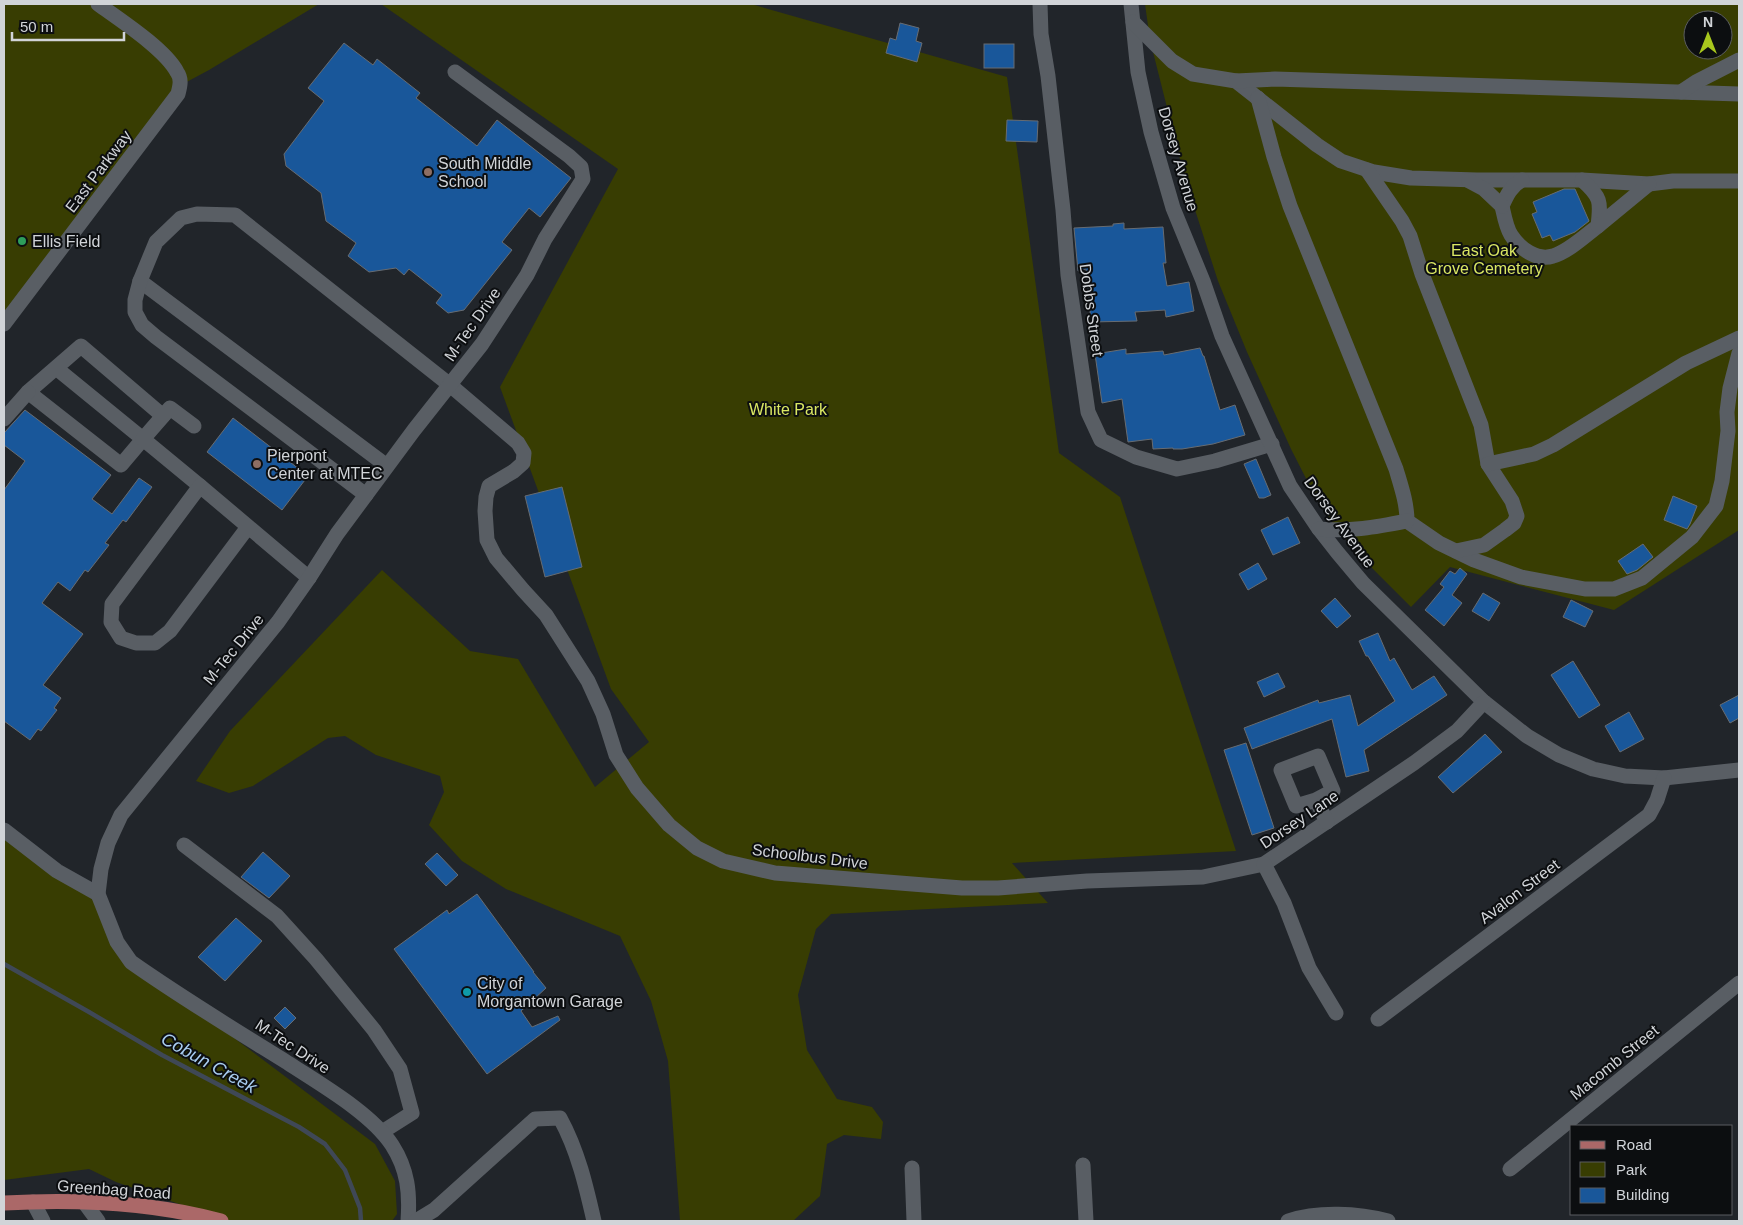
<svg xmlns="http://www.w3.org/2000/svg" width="1743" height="1225" font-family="Helvetica,sans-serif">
  <rect width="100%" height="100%" fill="#21252a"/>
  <g fill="#383d02" fill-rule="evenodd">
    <path d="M4,4H319L209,70L181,85L4,324Z"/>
    <path d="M381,4H751L1007,77L1059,453L1120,497L1236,851L1012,863L1048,903L831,914L816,929L798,995L807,1050L837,1099L872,1107L883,1122L881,1139L844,1135L827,1144L820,1196L793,1221H680L668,1061L651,1001L620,936L506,889L462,861L429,825L444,792L440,776L376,755L345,736L328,738L253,786L229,793L196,781L230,731L382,570L470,651L518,659L595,787L649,742L611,689L500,387L618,169Z"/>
    <path d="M1145,4H1739V530L1614,610L1450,567L1411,607L1373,569L1338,531L1318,502L1291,449L1247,352L1218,281L1185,179L1150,40ZM1693,20H1723V50H1693Z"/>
    <path d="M4,826L98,894L117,942L153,977L375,1144L395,1181L397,1214L392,1221H228L116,1182L89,1169L4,1180Z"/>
  </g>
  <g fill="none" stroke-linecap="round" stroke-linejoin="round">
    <path stroke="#3f4856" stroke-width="4.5" d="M4,964L89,1012L162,1055L299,1127L325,1144L345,1170L360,1208L361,1221"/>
  </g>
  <g fill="#19579a" stroke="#676c72">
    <path d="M900,23L919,28L916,41L922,43L917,62L886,53L890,38L896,40Z"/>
    <path d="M344,43L373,65L377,59L420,93L416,98L477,146L497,120L571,178L540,217L529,208L502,242L512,250L464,310L448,313L436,303L442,295L409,269L404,275L396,268L369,272L348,256L356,243L326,221L321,193L286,166L284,154L324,101L308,88Z"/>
    <rect x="984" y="44" width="30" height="24"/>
    <path d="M1007,120L1038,121L1037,142L1006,141Z"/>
    <path d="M1564,189H1575L1589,221L1575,232L1553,241L1550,235L1542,238L1532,214L1537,212L1533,202Z"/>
    <path d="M1124,223V229L1163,227L1166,263H1163L1167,286L1189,282L1194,311L1166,317L1165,310L1135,312L1137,321L1091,322L1086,269L1078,271L1074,228L1113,226V224Z"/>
    <path d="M1200,348L1203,356H1204L1220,410L1235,405L1245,435L1213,444L1182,449H1173V448L1153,449L1152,439L1128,442L1122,399L1102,403L1095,354L1126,349V354L1163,351L1164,355Z"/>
    <path d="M25,410L111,475L92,499L112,514L139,478L152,487L126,522L123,520L105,543L109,545L88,572L85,570L70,591L58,582L42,603L83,634L43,685L61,698L54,708L57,710L41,731L38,729L30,740L4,721V490L25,461L4,445V433Z"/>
    <path d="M233,418L308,476L282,510L207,452Z"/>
    <path d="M1256,459L1271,495L1264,498H1259L1244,464Z"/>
    <path d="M562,487L582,567L545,577L525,496Z"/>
    <path d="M1673,496L1697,506L1690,524L1687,529L1664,520Z"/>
    <path d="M1288,517L1300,543L1273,555L1261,530Z"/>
    <path d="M1643,544L1653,557L1637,570L1627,574L1618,561Z"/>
    <path d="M1258,563L1267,579L1248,590L1239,574Z"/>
    <path d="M1460,568L1467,574L1452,595L1462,603L1444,626L1425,610L1444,587L1440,584L1450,571L1455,574Z"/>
    <path d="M1483,593L1500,603L1489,621L1472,611Z"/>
    <path d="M1335,598L1351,616L1337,628L1321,611Z"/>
    <path d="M1571,600L1593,611L1585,627L1563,617Z"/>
    <path d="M1378,633L1390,661L1394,658L1412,690L1434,676L1447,695L1364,750L1369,771L1346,777L1332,719L1252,749L1244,728L1318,700L1319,703L1350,695L1358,726L1395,701L1368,656H1366L1359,641Z"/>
    <path d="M1573,661L1600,705L1579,718L1551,675Z"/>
    <path d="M1278,673L1285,687L1264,697L1257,682Z"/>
    <path d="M1739,695V718L1730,723L1720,705Z"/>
    <path d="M1629,712L1644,739L1620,752L1605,726Z"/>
    <path d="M1485,734L1502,752L1453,793L1438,777Z"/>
    <path d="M1246,743L1274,828L1252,835L1224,750Z"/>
    <path d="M263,852L290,876L269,898L241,877Z"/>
    <path d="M437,853L458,875L446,886L425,864Z"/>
    <path d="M477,894L534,972H533L546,988L521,1011L532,1027L558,1016L560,1020L487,1074L394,949L447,910L449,914Z"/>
    <path d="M236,918L262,941L225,981L198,957Z"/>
    <path d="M285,1007L296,1018L285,1029L274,1018Z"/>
  </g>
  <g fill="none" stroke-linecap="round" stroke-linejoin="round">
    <g stroke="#595e64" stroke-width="15">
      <path d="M1040,4L1041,34L1048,76L1063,210L1068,275L1088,412L1101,440L1136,457L1177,469L1215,461L1272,444"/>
      <path d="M1131,4L1138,72L1151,132L1173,208L1203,281L1222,336L1290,486L1319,529L1337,552L1363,583L1484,702L1527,736L1559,755L1593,769L1625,776L1664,778L1739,770"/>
      <path d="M1133,22L1172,61L1193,74L1236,81L1317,145L1341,161L1374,172L1411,178L1477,180H1582L1649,184L1673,181H1739"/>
      <path d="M1236,81L1275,79L1739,94"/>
      <path d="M1681,92L1696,82L1739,60"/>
      <path d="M1258,98L1274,157L1290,206L1396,469C1401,486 1407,503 1407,521L1439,543L1474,560L1521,577L1585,589H1614L1642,578L1692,537L1716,506L1722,481L1728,431L1727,412L1730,388L1739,353"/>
      <path d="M1367,170L1402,221L1410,236L1422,274L1481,425L1488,464L1512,501L1517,516L1514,523L1505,530L1484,545L1456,551"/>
      <path d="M1522,180C1511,186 1507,195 1502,206C1504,215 1506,227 1511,235C1520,249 1537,261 1553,256C1568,252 1586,235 1598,226C1601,201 1601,197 1582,180"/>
      <path d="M1469,181L1484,189L1502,206"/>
      <path d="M1598,226L1649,184"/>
      <path d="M140,281L387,466"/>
      <path d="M4,324L178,94C180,86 182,79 177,72C165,49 120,20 98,4"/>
      <path d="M56,368L143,439L121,465L28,392L81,346L163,416"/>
      <path d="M4,419L28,392"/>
      <path d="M194,426L170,408L143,439L200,486"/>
      <path d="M1488,464L1534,454L1553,445L1686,363L1739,338"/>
      <path d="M366,495L156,337L142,325L135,312V300L140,281L156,242L181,218L197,214L235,215L450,385L518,443L524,453L523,463L514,471L489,486L486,497L485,511L487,540L496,558L523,590L546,615L588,681L603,714L616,755L637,788L669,825L697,848L723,861L775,873L962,888H998L1087,881L1203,877L1264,864L1414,763L1457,731L1484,702"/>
      <path d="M248,527L170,631L155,643H136L121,638L111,622L112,604L200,486L309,578"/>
      <path d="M1319,529C1350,532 1376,527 1407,521"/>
      <path d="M1316,800L1296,806L1281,770L1318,756L1333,791L1316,800L1327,822"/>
      <path d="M4,830L57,871L98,894"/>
      <path d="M184,845L277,916L316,959L374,1030L400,1069L412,1113L382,1132"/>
      <path d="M1264,864L1284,903L1309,968L1336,1013"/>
      <path d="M1378,1019L1649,815L1657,800L1664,778"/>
      <path d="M1083,1165L1086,1221"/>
      <path d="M912,1168L914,1221"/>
      <path d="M1510,1169L1739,983"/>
      <path d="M33,1202L43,1221"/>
      <path d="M84,1202L98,1221"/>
      <path d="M408,1221C410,1193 408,1170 392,1145C371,1113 320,1084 288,1063C235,1030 182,998 131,962L117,942L98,894L101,869L108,843L121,815L278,622L309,578L337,534L414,430L482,344L527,275L545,239L583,179L581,167L569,156L455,72"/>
      <path d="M416,1221L434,1210L535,1119L560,1118C578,1151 586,1186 594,1221"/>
      <path d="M1288,1221C1318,1211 1358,1213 1388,1221"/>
    </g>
    <path stroke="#ab6868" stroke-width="15" d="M4,1203C76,1199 151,1202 221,1221"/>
  </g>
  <g fill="#8d6e63" stroke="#0c0e10" stroke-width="2">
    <circle cx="428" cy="172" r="5"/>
    <circle cx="257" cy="464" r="5"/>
  </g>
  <circle fill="#2e9e5b" stroke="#0c0e10" stroke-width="2" cx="22" cy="241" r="5"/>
  <circle fill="#0f9aa8" stroke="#0c0e10" stroke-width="2" cx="467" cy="992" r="5"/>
  <g text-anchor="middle" stroke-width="4" stroke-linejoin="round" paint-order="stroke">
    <g font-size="16" fill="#d1d4d8" stroke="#0c0e10">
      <text transform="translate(1179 159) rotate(74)" y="6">Dorsey Avenue</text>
      <text transform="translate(98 171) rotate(-53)" y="6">East Parkway</text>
      <text transform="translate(1092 310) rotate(82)" y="6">Dobbs Street</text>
      <text transform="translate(472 324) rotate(-55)" y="6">M-Tec Drive</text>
      <text transform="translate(1340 522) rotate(54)" y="6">Dorsey Avenue</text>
      <text transform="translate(233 649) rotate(-51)" y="6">M-Tec Drive</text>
      <text transform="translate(1299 819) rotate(-34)" y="6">Dorsey Lane</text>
      <text transform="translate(810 856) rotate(7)" y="6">Schoolbus Drive</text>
      <text transform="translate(1519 891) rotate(-37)" y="6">Avalon Street</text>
      <text transform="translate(293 1046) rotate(33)" y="6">M-Tec Drive</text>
      <text transform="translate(1614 1062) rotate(-39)" y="6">Macomb Street</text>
      <text transform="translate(114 1189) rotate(4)" y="6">Greenbag Road</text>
    </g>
    <g font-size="16" fill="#d1d4d8" stroke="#0c0e10" text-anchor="start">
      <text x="438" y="169">South Middle<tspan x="438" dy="18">School</tspan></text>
      <text x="32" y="247">Ellis Field</text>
      <text x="267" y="461">Pierpont<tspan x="267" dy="18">Center at MTEC</tspan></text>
      <text x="477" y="989">City of<tspan x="477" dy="18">Morgantown Garage</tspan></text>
    </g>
    <g font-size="16" fill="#dae763" stroke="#0c0e10">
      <text x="1484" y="256">East Oak<tspan x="1484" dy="18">Grove Cemetery</tspan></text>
      <text x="788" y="415">White Park</text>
    </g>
    <g font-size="18" font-style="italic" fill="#a8ccef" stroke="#0c0e10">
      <text transform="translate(209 1063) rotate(29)" y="6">Cobun Creek</text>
    </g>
  </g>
  <rect width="1743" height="1225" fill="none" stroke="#d1d4d8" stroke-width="10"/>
  <rect x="1570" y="1125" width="162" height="90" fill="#0c0e10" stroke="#5b5d60"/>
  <rect x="1580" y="1141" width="25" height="8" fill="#ab6868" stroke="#5b5d60"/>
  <text x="1616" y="1150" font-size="15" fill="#d1d4d8">Road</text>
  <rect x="1580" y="1162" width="25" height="15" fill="#383d02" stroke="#5b5d60"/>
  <text x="1616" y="1175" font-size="15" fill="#d1d4d8">Park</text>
  <rect x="1580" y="1188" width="25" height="15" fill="#19579a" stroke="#5b5d60"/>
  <text x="1616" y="1200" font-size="15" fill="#d1d4d8">Building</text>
  <g transform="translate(1708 35)"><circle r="24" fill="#0c0e10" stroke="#5b5d60"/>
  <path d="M0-4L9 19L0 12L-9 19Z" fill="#a8c71d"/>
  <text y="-8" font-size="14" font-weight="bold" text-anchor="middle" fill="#d1d4d8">N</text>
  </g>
  <path d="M12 32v8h112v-8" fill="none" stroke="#d1d4d8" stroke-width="2.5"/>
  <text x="20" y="32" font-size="15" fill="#d1d4d8" stroke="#0c0e10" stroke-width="4" paint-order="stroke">50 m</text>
</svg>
